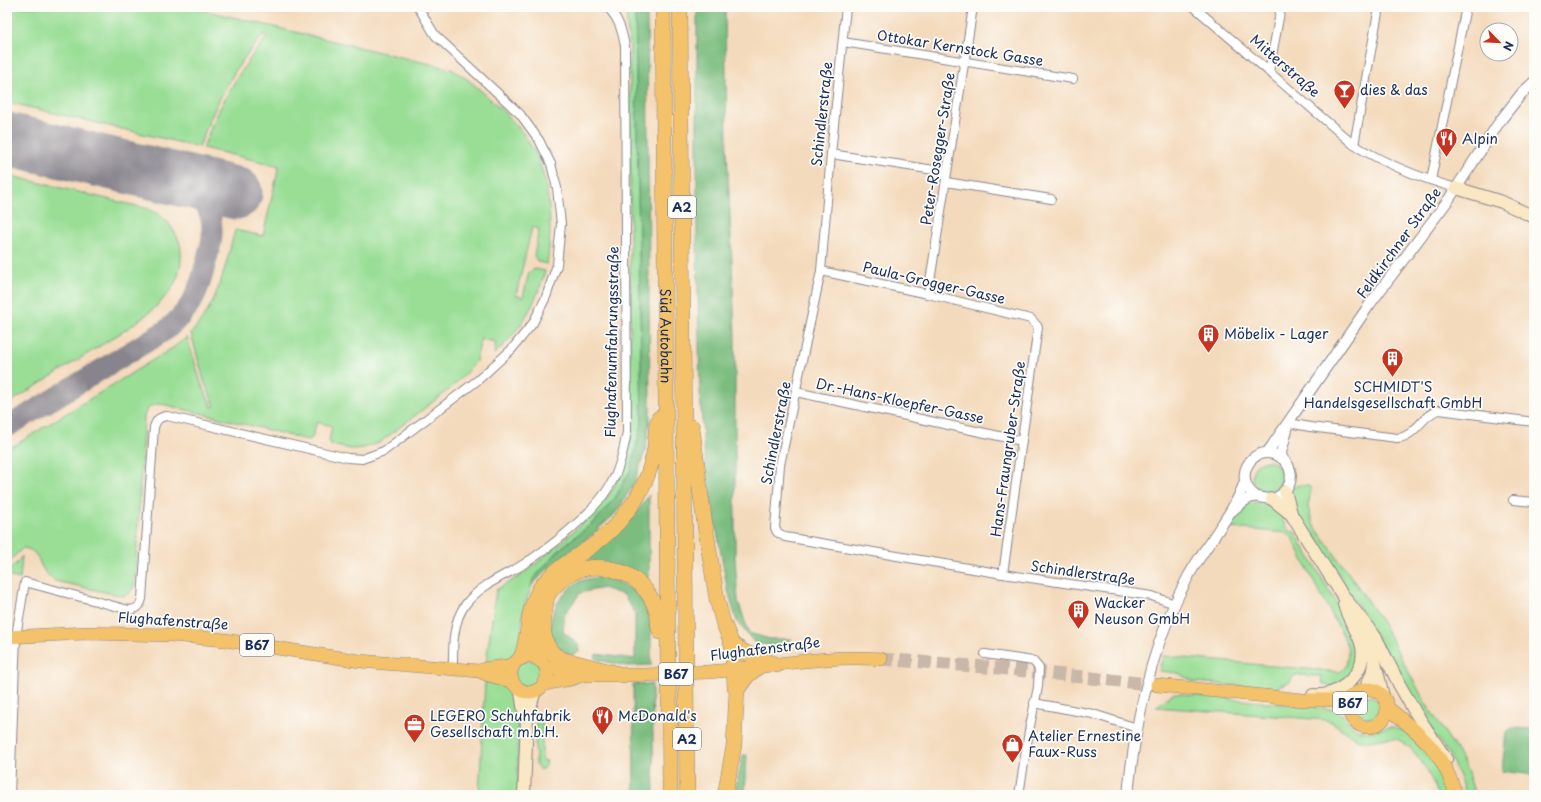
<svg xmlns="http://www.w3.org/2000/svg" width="1541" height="802" font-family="'Playpen Sans',sans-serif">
  <rect width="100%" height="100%" fill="#fdfcf7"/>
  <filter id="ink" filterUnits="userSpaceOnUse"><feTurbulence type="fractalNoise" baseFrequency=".025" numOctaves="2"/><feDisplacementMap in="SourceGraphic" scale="8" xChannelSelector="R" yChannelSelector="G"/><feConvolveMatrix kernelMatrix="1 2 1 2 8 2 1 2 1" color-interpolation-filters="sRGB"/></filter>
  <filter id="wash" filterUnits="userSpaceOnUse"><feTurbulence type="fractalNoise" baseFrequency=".012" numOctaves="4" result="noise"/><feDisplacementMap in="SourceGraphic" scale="16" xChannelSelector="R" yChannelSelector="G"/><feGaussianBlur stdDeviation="0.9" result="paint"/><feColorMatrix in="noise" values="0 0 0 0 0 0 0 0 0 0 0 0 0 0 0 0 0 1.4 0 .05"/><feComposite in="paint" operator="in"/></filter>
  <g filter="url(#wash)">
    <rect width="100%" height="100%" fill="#f4dabc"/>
    <g fill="#9ade96" stroke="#5a867a">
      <path d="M7,7H190L451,69C467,77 479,89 491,100C505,113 518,125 528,141C551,174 553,225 547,264L538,262L534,256L539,229L532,227L516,295L523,297L529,272L535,269L545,271C537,303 519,333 494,354L496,342L481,339L476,361L465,374L451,388L379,443L364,448L351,449L331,445L329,441L332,426L317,422L312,438L308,440L167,405C156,403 148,404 144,416L135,581C133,590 131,593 123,596L55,581C52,578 48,576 45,572C38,562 38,549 23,548L7,563V450L174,347L187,337L201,383L212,407L215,406L204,381L191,333C218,305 225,267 235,230L263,236L279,166L203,148C218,107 239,70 267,37L265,34C234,64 214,107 199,147L7,102Z"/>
      <path d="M626,7H635L642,424L630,471L615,498L595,521L561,548L533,579C532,590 525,600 523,612C520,630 526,656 501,662C497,663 491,663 486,663L496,590L523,574L561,543L596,510L612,491L622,469L630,444V47L627,24Z"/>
      <path d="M7,175L149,209C163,215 172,225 178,239C185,253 180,278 170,291C150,318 115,336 87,354C61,370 34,388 7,404Z"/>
      <circle cx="1267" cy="476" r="15"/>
      <path d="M1299,485L1309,486L1311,489L1308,507L1313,524L1352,578L1383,624L1425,702L1457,751L1467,770L1475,795H1465L1461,781L1449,754L1434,734L1371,627L1335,568L1297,514L1289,491L1291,488Z"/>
      <path d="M1251,502L1271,505L1283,516V521L1289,531L1295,532L1296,534L1340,609L1359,648L1354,671L1333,687L1322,683L1321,676L1294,675L1290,682L1278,686V689L1194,682L1178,673L1159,671L1163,656L1340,672L1346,666L1348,653L1347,646L1343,635L1315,584L1292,537L1287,533L1232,528L1229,521L1232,517Z"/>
      <path d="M22,556L20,579L7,576V570L16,564Z"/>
      <circle cx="529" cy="674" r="14"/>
      <path d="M485,681L504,686L518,703V795H479Z"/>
      <path d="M1173,693L1330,709C1350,713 1345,726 1362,731C1373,734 1382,726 1393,727C1406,729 1429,750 1436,761C1442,771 1446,784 1450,795H1438C1432,777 1412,739 1391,738C1380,738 1370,743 1360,740C1347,736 1339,724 1326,720L1156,707Z"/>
      <circle cx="1369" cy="707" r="11"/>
      <path d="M542,711V761H547L545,768L540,770L536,765C536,753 532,718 542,711Z"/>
    </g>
    <g fill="#7bbd7f" stroke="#4b766e">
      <path d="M635,7H647L650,420L645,452L633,486L615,514L589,537L553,564L532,585L533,579L561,548L595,521L615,498L630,471L642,424Z"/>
      <path d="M697,7H725L727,148L735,334V559L738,601L749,633L770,639H792L779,646L755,643L737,622L727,587L705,465L700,394L697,244Z"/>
      <path d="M649,495V578L643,581L592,562L587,559L591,550L634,516Z"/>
      <path d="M605,577C656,592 651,620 651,665L627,666L595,659L596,654L635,659V613L624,595L603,588L580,593L565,614L563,631L579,646V652L570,655C566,653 560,650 557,647C541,625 558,592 580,581C587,578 597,578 605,577Z"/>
      <path d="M633,684H652L654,795H634Z"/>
      <path d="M1512,728L1534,729V775L1502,771L1506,732Z"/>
      <path d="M743,755H747L745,795H734Z"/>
    </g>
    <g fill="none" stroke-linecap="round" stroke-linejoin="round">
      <path stroke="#88848d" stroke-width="21" d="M7,427L166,330C191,310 199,292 206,262C208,254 212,244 212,235C214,206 196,187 170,178"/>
      <path stroke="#88848d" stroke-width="53" d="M7,139L236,193"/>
    </g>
  </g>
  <g filter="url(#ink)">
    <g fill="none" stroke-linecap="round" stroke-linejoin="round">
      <path stroke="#c9b8a9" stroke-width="13" stroke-dasharray="13 6" stroke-linecap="butt" d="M881,659L999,668L1157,685"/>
      <defs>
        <g id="minor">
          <path d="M846,7L831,154L821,271L780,465L775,528L777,532L785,537L1003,574L1152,596L1175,604"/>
          <path d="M1194,7L1354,145C1386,164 1420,178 1456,188"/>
          <path d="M843,42L1073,79"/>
          <path d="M1269,72L1281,7"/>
          <path d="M1354,145L1379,7"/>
          <path d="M831,154L947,172"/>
          <path d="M1431,180L1466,7"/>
          <path d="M946,182L1051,199"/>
          <path d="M821,271L928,294L1031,319L1038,327L1003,574"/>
          <path d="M928,294L973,7"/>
          <path d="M796,392L1022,441"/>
          <path d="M1289,423L1310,427L1397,438C1416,437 1422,414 1439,410L1534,422"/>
          <path d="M1513,500L1534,502"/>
          <path d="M985,654L1033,661L1039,668L1038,687L1029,731L1019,795"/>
          <path d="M453,669C453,648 452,623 465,605C478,587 501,577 519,567C549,549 599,510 614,478C621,464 624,447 627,432L625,46C622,31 619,18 607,7"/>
          <path d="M1034,703L1093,714L1137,728"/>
          <path d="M10,795L16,636L25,582L129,610C138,609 139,607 142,599L154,427C157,419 159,417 167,416L348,458L362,459L384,451L478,380L512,349L533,323L546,297L557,265L561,224L557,188L551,164L539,140L520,114L435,35L418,7"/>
        </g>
        <g id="tertiary">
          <path d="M1267,453L1370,304L1449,199L1500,121L1522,93L1534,82"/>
          <path d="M1282,458L1281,453L1287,430"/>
          <path d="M1232,511C1238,506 1245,499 1252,497C1263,495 1272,505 1284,492C1290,486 1292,478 1290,470C1288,463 1284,459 1278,456C1252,442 1230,480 1257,497"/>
          <path d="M1128,795C1135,721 1152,643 1188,577C1205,545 1233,516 1245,481"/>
        </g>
        <g id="secondary">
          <path d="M1456,188L1502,202L1534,217"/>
          <path d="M1285,491L1291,513"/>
          <path d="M1272,499L1291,514L1341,593L1376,638L1399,684L1415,712L1446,759"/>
          <path d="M1366,633L1370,642L1383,696"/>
          <path d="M1365,689L1372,674L1374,663"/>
          <path d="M520,690C523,698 522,709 526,716"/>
          <path d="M1313,695C1338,698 1367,674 1362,647C1359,631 1347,619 1344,604"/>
          <path d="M524,795L527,717C531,709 531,700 535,692"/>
        </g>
        <g id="primary">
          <path d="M7,637L86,633L171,635L225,640L360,661L479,671C490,677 501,677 512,682"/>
          <circle cx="529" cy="674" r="18"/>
          <path d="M545,666C556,671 570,669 581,675H645"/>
          <path d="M479,671C490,666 503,668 514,664"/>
          <path d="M707,672C765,668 822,654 881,659"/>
          <path d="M543,685C555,680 570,682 581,675"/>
          <path d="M1157,685L1303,700H1345L1354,695"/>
          <circle cx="1368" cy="708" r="19"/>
          <path d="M1387,707C1421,735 1443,751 1456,795"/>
        </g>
        <g id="motorway">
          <path id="s1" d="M663,7L668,666"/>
          <path d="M680,7L686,665"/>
          <path d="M692,427L704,519L717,600L723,622L732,644L735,687L737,690L734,745L725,795"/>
          <path d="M547,596C543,619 537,646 561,659L623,675"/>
          <path d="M544,601C550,590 561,578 572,573C598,561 630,569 647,592C652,599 656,608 658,617C658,622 658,627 660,632"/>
          <path d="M535,629V646L539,659"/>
          <path d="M732,644L746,653L777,665"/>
          <path d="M521,658C530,635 526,612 539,590C553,567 582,556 602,538C616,527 626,514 636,499C645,484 652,465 655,448C656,438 655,426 659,418"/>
          <path d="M686,682L687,795"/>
          <path d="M669,683L670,795"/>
          <path d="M737,690L747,676L758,667"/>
        </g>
      </defs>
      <use href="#minor" stroke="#88848d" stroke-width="10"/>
      <use href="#tertiary" stroke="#88848d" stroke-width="12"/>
      <use href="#secondary" stroke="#88848d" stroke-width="14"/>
      <use href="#primary" stroke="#88848d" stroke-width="14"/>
      <use href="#motorway" stroke="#88848d" stroke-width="16"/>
      <use href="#minor" stroke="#fff" stroke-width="8"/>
      <use href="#tertiary" stroke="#fff" stroke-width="10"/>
      <use href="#secondary" stroke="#fae7c3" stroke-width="12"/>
      <use href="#primary" stroke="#f3c26a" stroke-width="13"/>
      <use href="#motorway" stroke="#f3c26a" stroke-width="15"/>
      <defs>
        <path id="primary-bridge" d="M645,675L707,672"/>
      </defs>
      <use href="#primary-bridge" stroke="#88848d" stroke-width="14" stroke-linecap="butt"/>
      <use href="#primary-bridge" stroke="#f3c26a" stroke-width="13"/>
    </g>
  </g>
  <defs>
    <symbol id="bar-pin" viewBox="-11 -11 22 30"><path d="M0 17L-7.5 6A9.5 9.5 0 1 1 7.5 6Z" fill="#c8321e" stroke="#fdfcf7"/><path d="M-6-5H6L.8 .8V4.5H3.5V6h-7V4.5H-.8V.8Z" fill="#fff"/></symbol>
    <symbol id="restaurant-pin" viewBox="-11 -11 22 30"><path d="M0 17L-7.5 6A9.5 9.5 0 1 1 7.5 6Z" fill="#c8321e" stroke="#fdfcf7"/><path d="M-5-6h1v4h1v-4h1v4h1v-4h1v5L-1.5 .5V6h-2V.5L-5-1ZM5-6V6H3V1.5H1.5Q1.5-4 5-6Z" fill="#fff"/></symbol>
    <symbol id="building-pin" viewBox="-11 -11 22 30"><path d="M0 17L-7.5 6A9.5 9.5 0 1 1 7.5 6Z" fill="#c8321e" stroke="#fdfcf7"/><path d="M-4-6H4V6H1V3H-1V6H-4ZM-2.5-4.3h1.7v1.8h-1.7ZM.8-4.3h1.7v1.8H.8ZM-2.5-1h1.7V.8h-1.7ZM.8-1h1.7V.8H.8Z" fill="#fff"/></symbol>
    <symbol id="office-pin" viewBox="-11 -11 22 30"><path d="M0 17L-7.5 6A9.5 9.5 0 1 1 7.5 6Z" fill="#c8321e" stroke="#fdfcf7"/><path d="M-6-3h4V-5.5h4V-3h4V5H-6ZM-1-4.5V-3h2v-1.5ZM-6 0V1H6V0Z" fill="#fff"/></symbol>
    <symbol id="shop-pin" viewBox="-11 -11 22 30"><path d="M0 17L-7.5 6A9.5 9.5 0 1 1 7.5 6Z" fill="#c8321e" stroke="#fdfcf7"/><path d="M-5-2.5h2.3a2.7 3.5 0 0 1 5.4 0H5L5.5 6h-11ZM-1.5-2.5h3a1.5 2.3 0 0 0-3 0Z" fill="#fff"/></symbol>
  </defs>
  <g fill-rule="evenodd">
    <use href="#bar-pin" x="1332" y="78" width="25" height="34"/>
    <use href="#restaurant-pin" x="1434" y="126" width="25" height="34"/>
    <use href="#building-pin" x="1196" y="322" width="25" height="34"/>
    <use href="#building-pin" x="1380" y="346" width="25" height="34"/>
    <use href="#building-pin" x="1066" y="598" width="25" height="34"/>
    <use href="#restaurant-pin" x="590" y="704" width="25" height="34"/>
    <use href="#office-pin" x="402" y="712" width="25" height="34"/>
    <use href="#shop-pin" x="1000" y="732" width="25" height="34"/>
  </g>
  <g text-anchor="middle" stroke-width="3.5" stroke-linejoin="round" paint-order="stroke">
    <g fill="#fdfcf7" stroke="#5f6c8c" stroke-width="1">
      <rect x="668" y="196" width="28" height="22" rx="3"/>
      <rect x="240" y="634" width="34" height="22" rx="3"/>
      <rect x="659" y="663" width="34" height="22" rx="3"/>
      <rect x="1333" y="692" width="34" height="22" rx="3"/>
      <rect x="673" y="728" width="28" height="22" rx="3"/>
    </g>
    <g font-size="13" font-weight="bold" fill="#1b2f5e">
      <text x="682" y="212">A2</text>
      <text x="257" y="650">B67</text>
      <text x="676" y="679">B67</text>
      <text x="1350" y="708">B67</text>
      <text x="687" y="744">A2</text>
    </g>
    <g font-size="14" fill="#1b2f5e" stroke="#fdfcf7">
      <text transform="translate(960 48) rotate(9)" y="5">Ottokar Kernstock Gasse</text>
      <text transform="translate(1285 66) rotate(41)" y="5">Mitterstraße</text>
      <text transform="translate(822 114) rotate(-84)" y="5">Schindlerstraße</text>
      <text transform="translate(938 149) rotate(-81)" y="5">Peter-Rosegger-Straße</text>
      <text transform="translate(1399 243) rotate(-54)" y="5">Feldkirchner Straße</text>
      <text transform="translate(934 283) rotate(13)" y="5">Paula-Grogger-Gasse</text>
      <text dy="5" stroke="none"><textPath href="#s1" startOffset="329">Süd Autobahn</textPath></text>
      <text transform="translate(612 342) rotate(-89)" y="5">Flughafenumfahrungsstraße</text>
      <text transform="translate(900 401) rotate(12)" y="5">Dr.-Hans-Kloepfer-Gasse</text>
      <text transform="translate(776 433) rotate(-79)" y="5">Schindlerstraße</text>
      <text transform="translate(1008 449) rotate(-82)" y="5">Hans-Fraungruber-Straße</text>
      <text transform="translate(1083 573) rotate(8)" y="5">Schindlerstraße</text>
      <text transform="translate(173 621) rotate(4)" y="5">Flughafenstraße</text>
      <text transform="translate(765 649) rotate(-7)" y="5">Flughafenstraße</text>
    </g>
    <g font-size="14" fill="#1b2f5e" stroke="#fdfcf7" text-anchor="start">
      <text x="1360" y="95">dies &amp; das</text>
      <text x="1462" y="144">Alpin</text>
      <text x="1224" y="339">Möbelix - Lager</text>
      <text x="1393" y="392" text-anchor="middle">SCHMIDT'S<tspan x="1393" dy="16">Handelsgesellschaft GmbH</tspan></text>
      <text x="1094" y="608">Wacker<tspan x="1094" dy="16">Neuson GmbH</tspan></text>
      <text x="430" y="721">LEGERO Schuhfabrik<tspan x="430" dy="16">Gesellschaft m.b.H.</tspan></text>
      <text x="618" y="721">McDonald's</text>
      <text x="1028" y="741">Atelier Ernestine<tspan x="1028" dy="16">Faux-Russ</tspan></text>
    </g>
  </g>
  <rect width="1541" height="802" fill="none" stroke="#fdfcf7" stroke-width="24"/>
  <g transform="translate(1499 42) rotate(114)"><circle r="19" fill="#fdfcf7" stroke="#a3aaba"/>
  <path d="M0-3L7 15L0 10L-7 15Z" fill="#c8321e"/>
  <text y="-6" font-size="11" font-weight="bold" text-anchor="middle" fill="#1b2f5e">N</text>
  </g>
</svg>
